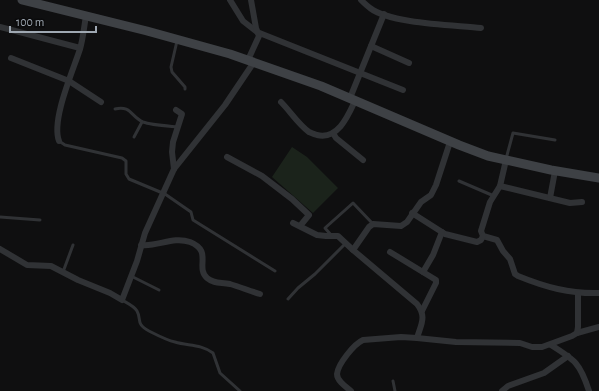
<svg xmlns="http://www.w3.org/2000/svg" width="599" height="391" font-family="'Alegreya Sans',sans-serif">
  <rect width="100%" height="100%" fill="#0f0f10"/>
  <path fill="#1b231b" d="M292,147L307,157L338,188L313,213L272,177Z"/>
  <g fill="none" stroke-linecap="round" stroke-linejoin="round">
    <g stroke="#303235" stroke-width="3">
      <path d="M177,41L171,67L172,72L185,87V89"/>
      <path d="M115,109C131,105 131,117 143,122C151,125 168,126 178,127"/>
      <path d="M134,137L142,122"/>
      <path d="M59,141L65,145L122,158L126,161V174L129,179L165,194L191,212L193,220L275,271"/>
      <path d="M506,159L513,133L555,140"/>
      <path d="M459,181L494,196"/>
      <path d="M0,217L40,220"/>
      <path d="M331,235L325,228L353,203L373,224"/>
      <path d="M63,272L73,245"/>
      <path d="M131,276L159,290"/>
      <path d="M288,299L298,288L315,274L346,243"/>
      <path d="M122,300C127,303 134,306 137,311C142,320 135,323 149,331C157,335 166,340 175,342C188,346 201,344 213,353L220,373L240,391"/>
      <path d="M393,381L395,391"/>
    </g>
    <g stroke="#303235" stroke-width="6">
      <path d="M230,0L243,21L257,32L403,90"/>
      <path d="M361,0C364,3 367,6 370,8C391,24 454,25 481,28"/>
      <path d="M0,27L80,48"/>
      <path d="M371,46L409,63"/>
      <path d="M11,58L69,81L101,102"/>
      <path d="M248,60L259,36L256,28L251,0"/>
      <path d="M350,98L384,14"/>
      <path d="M281,102C290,111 298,124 309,132C311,133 314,134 317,135C338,140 348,116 355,101"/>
      <path d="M333,133L336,138L363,160"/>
      <path d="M59,141C51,120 73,71 80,49C83,39 84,27 86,16"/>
      <path d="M227,157L262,176L292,199L309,215L300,226"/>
      <path d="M506,160L500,186L490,202L481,231L483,236L497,240L503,251L510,259L515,274L518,276C545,287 570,294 599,293"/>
      <path d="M174,169L172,152L173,142L182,114L176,110"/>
      <path d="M500,186L570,203L582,202"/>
      <path d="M550,198L555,171"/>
      <path d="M412,213L445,234L477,242L481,240L483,236"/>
      <path d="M293,223L317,235L326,236H338L353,250L417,304C427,317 421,324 417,338"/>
      <path d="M141,245C158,247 173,236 190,242C213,251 195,267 207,278C214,284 221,282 230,284C240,287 250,291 260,294"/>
      <path d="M0,249L27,265L51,266L78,280L110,293L122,300L137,261L145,233L174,169L225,105L254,62"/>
      <path d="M353,250L369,227L373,224L401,226L407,222L421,202L431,195L436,185L450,142"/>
      <path d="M390,252L436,280V283L422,311"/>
      <path d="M423,272L433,255L442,232"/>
      <path d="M577,333L599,327"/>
      <path d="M551,345C575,360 580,363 589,391"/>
      <path d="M351,391C346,387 337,381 337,374C338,364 354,344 363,340L401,337L417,338L456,342L520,343L532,347H542L572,336L577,333L578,327V293"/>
      <path d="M502,391L508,386L544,373L568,356"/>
    </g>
    <path stroke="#3e4145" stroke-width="9" d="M22,0L147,31L230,54L321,86L459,145L488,156L551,170L599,178"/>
  </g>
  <path d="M10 26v6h86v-6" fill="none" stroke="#9fa8b2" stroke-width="2"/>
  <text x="16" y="26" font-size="12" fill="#9fa8b2" stroke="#0a0a0b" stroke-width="3" paint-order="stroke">100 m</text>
</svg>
